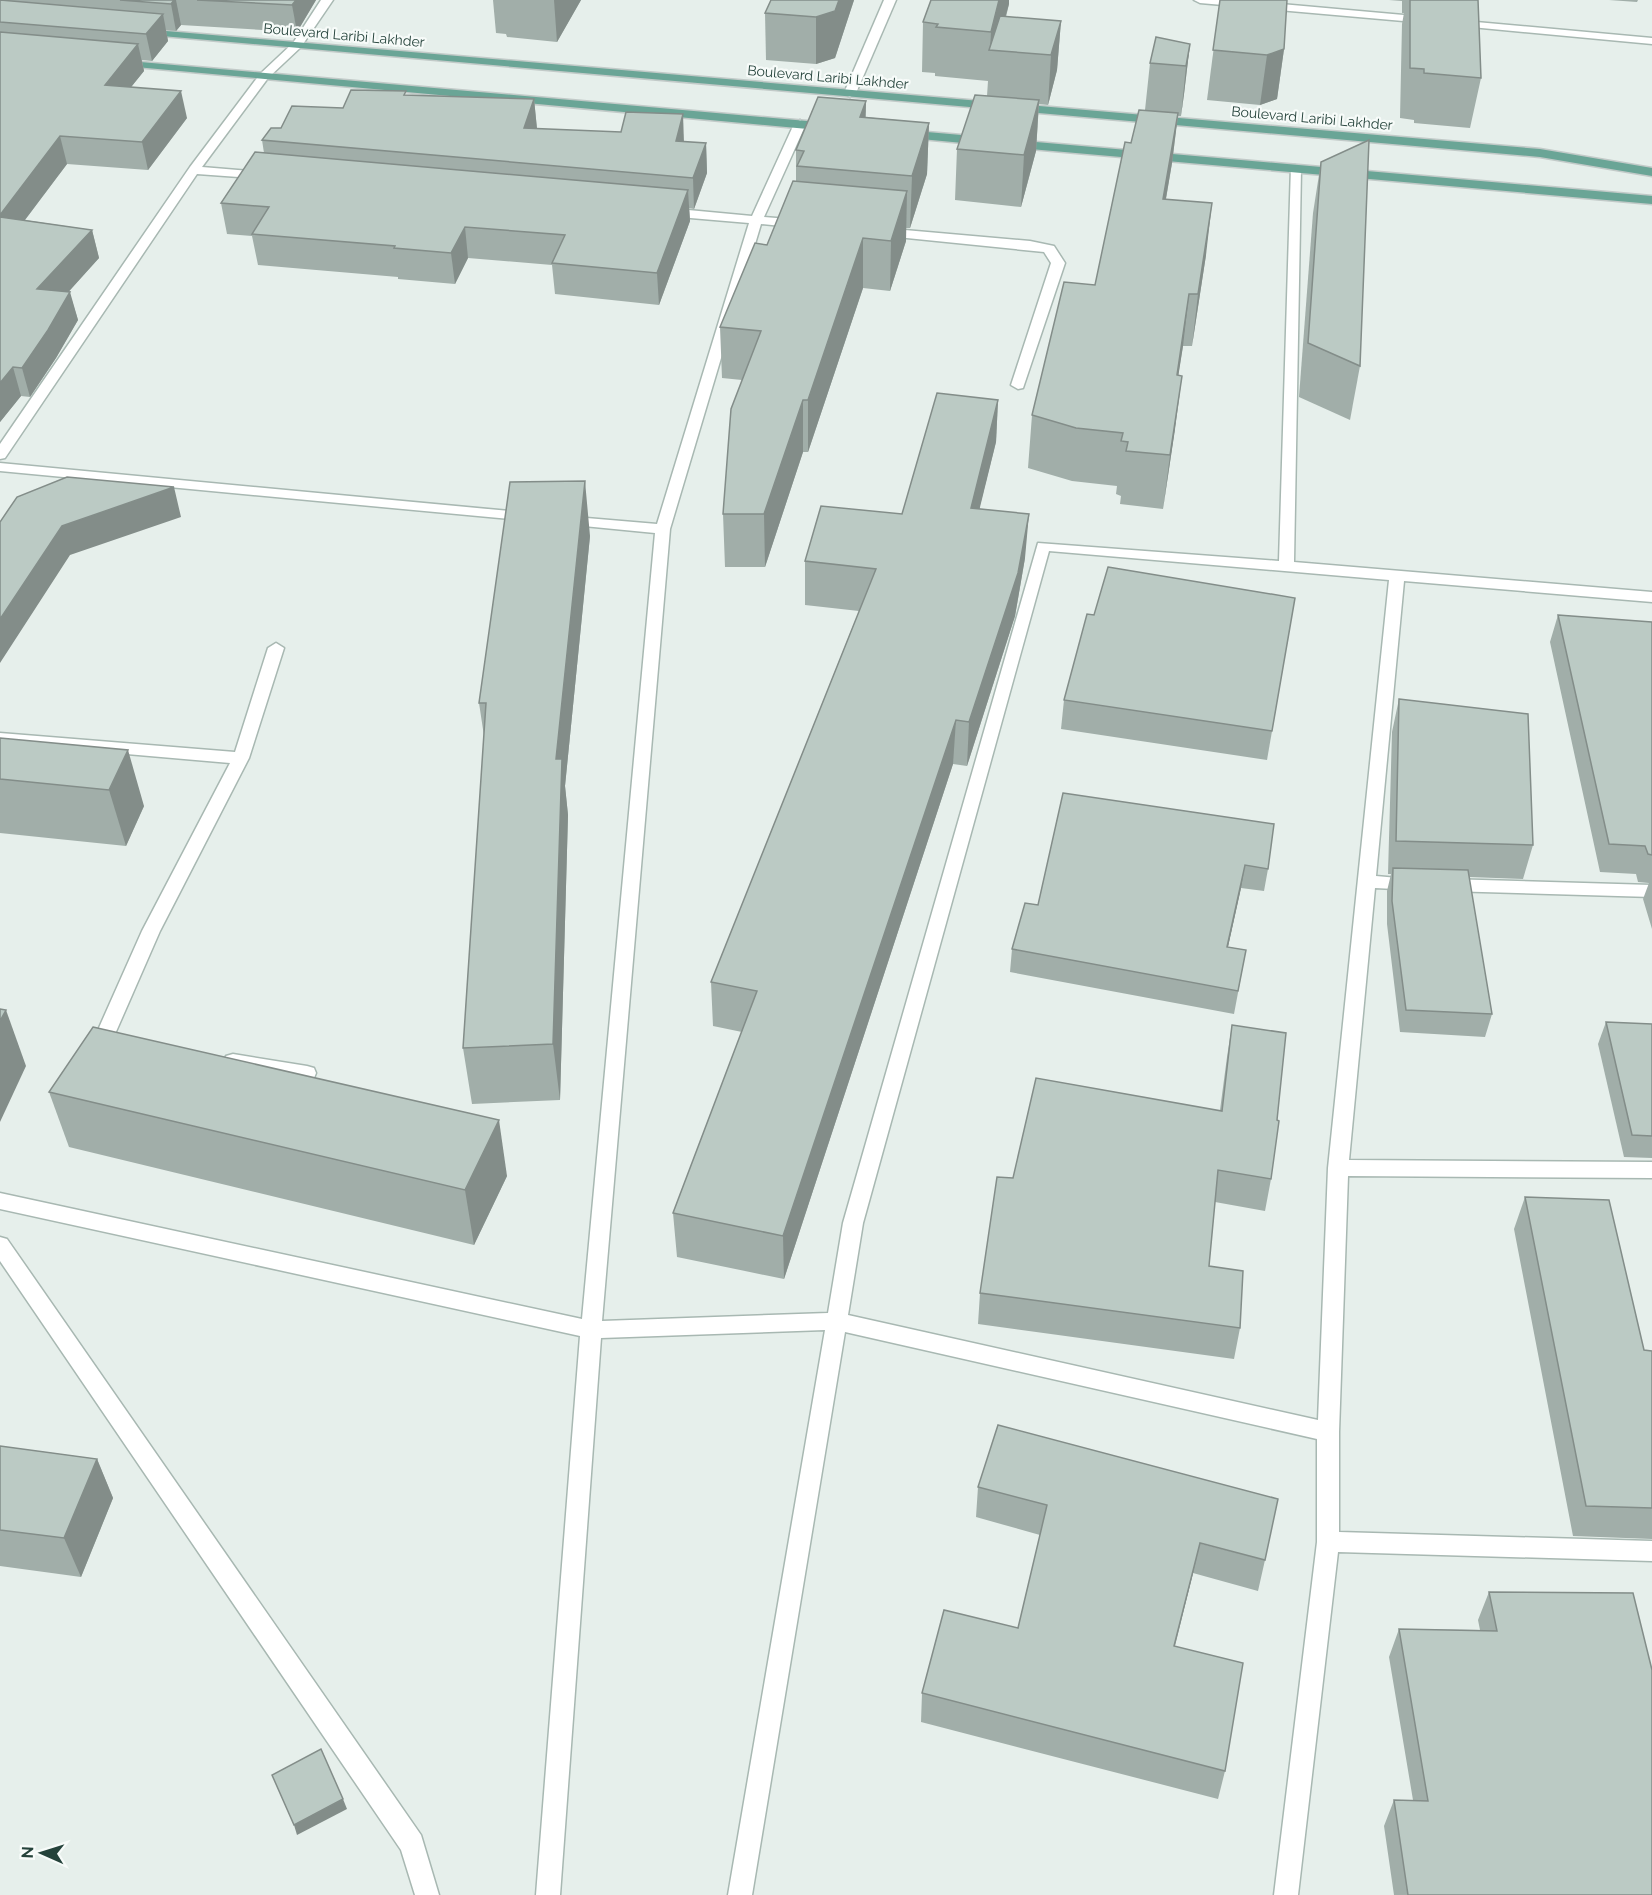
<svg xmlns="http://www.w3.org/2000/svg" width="1652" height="1895" font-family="Raleway,sans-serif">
  <rect width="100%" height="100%" fill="#e6efeb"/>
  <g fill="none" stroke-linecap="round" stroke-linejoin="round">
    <defs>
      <g id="minor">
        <path d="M321,0H333L301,47L268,78L202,167L263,172L267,173L269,176L267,179L197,174L5,458L0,459V444L190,167L260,74L293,43Z"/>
        <path d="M884,0H896L856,93L850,97L846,95L844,93Z"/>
        <path d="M1194,0H1238L1426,17L1432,20L1426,23L1200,3Z"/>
        <path d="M1454,20L1652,38V44L1450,25V21Z"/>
        <path d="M800,120L806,124L764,217L801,220L807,224L801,228L761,224L670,529L602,1321L828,1313L843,1223L1038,543L1279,561L1291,166L1295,165L1301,169L1294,562L1652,592V602L1404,581L1376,876L1420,880L1423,884L1420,888L1414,890L1375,888L1349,1160L1652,1162V1178L1348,1176L1339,1432V1532L1652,1541V1561L1338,1552L1298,1895H1274L1317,1542V1439L845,1332L752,1895H728L825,1330L601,1338L560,1895H536L580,1336L0,1209V1193L582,1319L655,533L563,524L556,520L563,516L657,524L749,223L667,216L661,212L667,208L752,216L794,124ZM1049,551L1389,580L1328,1168L1318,1420L848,1315L863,1223Z"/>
        <path d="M882,228L1030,241L1054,246L1065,263L1023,388L1018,389L1011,385L1051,263L1044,252L877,235L876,232Z"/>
        <path d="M0,463L530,513L537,517L530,521L0,471Z"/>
        <path d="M276,643L284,648L249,758L160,931L115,1034L124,1036L126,1041L124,1046L117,1048L96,1044L94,1039L142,931L230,763L0,743V733L235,752L268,648Z"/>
        <path d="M1447,879L1652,885V897L1447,891L1441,889L1438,885L1441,881Z"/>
        <path d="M233,1054L307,1066L314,1068L316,1073L314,1078L307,1080L233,1068L226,1066L224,1061L226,1056Z"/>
        <path d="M0,1237L7,1239L421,1835L439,1895H415L401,1850L0,1261Z"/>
      </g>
      <g id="major">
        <path d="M143,29L1540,149L1652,168V176L1540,157L139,34V30Z"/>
        <path d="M118,60L829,123L835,127L829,131L114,65V61Z"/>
        <path d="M904,130L984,137L990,141L984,145L900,137V131Z"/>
        <path d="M1012,140L1652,196V204L1008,147V141Z"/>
      </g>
    </defs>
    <use href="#minor" stroke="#a8b8b2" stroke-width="3"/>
    <use href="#major" stroke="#c2cac8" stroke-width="3"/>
    <use href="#minor" fill="#fff" fill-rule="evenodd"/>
    <use href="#major" fill="#6aa596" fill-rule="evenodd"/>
  </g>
  <g fill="#a1aea9">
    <path d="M0,0H316L297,32L181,25L176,31L166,30L168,41L152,61L142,60L144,71L131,87L187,118L148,170L67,164L25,220L92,230L99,258L69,291L78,320L56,358L30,397L21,396L0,422Z"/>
    <path d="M493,0H581L557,42L507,37L506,34L496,33Z"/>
    <path d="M854,0L835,58L816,64L766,60L765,13Z"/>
    <path d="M1220,0L1284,49L1277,99L1260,105L1207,100Z"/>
    <path d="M1389,0H1478L1481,78L1470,128L1414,123V120L1400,118L1402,24L1404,13H1402V1Z"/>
    <path d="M1609,0H1638L1637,2Z"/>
    <path d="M1009,4L1006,17L1061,21L1057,70L1048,105L1039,104L1036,151L1021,207L955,200L957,149L987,96L988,81L935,76V73L922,72L923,22Z"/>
    <path d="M1190,44L1184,94L1181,116H1178L1172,163L1166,199L1206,255L1192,346H1183L1178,376L1175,429L1163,509L1120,504L1121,496L1116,494L1117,486L1072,481L1028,468L1032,415L1095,285L1145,110L1150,63Z"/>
    <path d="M406,95L534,99L537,129L684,142L706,143L707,173L694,209L689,208L690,221L659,305L555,294L552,265L468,258L455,284L398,279V277L258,265L252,236L227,234L221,203L264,153L262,140L343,108Z"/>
    <path d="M866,101L865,117L929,123L927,174L910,228H906V241L890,291L863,288L808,452H803L765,567H725L723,514L742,380L722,378L720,327L767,245L796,181V150Z"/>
    <path d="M1321,162L1360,366L1350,420L1299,397L1313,213Z"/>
    <path d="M998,400L996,442L979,509L1025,558L1015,616L967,766L953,764L784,1279L677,1257L673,1213L742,1032L713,1026L711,982L859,611L805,605V561L902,514Z"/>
    <path d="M590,536L565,786L568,815L560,1100L472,1104L463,1048L484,736L479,703Z"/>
    <path d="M1295,598L1267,760L1061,729L1064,700L1094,615Z"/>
    <path d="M1558,615L1652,622V929L1643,899L1649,883L1638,882L1636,874L1600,872L1550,642Z"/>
    <path d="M1399,699L1533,845L1523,879L1469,877L1492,1014L1485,1037L1400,1032L1387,924V891L1391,874H1388L1392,732Z"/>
    <path d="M0,738L144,806L126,846L0,833Z"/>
    <path d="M1063,793L1268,869L1264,891L1241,888L1228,947L1246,950L1234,1014L1010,972L1012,949L1038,905Z"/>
    <path d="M1606,1022L1652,1024V1158L1624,1157L1598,1044Z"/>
    <path d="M1232,1025L1271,1179L1265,1211L1215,1202L1209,1266L1240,1328L1234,1359L978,1324L980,1293L1013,1178L1220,1110L1227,1057Z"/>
    <path d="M49,1092L507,1176L474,1245L69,1147Z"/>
    <path d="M1525,1197L1644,1350L1652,1351V1539L1573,1536L1514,1229Z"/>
    <path d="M0,1446L97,1459L113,1498L81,1577L0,1566Z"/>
    <path d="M978,1487L1265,1560L1258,1591L1193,1573L1175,1646L1225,1771L1218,1799L921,1722L922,1693L1018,1628L1040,1535L976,1517Z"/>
    <path d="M1489,1592L1652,1895H1394L1384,1826L1394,1800H1413L1389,1657L1399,1629L1480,1630L1478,1620Z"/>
  </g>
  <g fill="#838d89">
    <path d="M174,0H176L181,25L176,31L171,4Z"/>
    <path d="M296,0H316L297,32L292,5Z"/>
    <path d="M554,0H581L557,42Z"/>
    <path d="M839,0H854L835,58L816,64V17Z"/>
    <path d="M999,0H1009V4L996,50H990L991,32Z"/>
    <path d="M163,14L168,41L152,61L146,34Z"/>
    <path d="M1061,21L1057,70L1048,105L1051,55Z"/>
    <path d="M138,44L144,71L111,112L105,85Z"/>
    <path d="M1190,44L1184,94L1181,116L1186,66Z"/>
    <path d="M1284,49L1277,99L1260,105L1267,55Z"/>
    <path d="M181,91L187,118L148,170L142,142Z"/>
    <path d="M534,99L537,129L524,128Z"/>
    <path d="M1039,100L1036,151L1021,207L1024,155Z"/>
    <path d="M866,101L865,152L860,117Z"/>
    <path d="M1178,113L1172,163L1157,250L1163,199Z"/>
    <path d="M683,114L684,143L676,141Z"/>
    <path d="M929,123L927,174L910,228L912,176Z"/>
    <path d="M60,136L67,164L6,245L0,222V215Z"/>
    <path d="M706,143L707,173L694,209L693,178Z"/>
    <path d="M688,190L690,221L659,305L657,273Z"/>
    <path d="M907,191L906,241L890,291L891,241Z"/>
    <path d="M1212,203L1206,255L1192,346L1198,294Z"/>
    <path d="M465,227L468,258L455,284L451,253Z"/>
    <path d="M92,230L99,258L45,318L37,289Z"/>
    <path d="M863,238V288L808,452V400Z"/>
    <path d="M70,292L78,320L56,358L30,397L22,368Z"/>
    <path d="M1189,294L1183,346L1170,429L1177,375Z"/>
    <path d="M13,367L21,396L0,422V383Z"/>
    <path d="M1182,376L1175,429L1163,509L1170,455Z"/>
    <path d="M803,400V452L765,567L764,514Z"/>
    <path d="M998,400L996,442L969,552L971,508Z"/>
    <path d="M585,481L590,536L565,786L568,815L560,1100L553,1044L556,759Z"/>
    <path d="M174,487L181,517L70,555L0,663V619L62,526Z"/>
    <path d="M1029,514L1025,558L1015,616L967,766L969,722Z"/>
    <path d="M956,720L953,764L784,1279L783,1236Z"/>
    <path d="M128,750L144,806L126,846L109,790Z"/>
    <path d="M1245,865L1241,888L1223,969L1227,947Z"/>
    <path d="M6,1010L26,1066L0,1122V1021Z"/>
    <path d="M499,1120L507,1176L474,1245L465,1190Z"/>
    <path d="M97,1459L113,1498L81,1577L64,1538Z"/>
    <path d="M1200,1543L1193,1573L1167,1675L1174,1646Z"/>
    <path d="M343,1799L347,1809L297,1835L294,1825Z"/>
  </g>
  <g fill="#bbcac4" stroke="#838d89" stroke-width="1.5">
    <path d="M0,0L163,14L146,34L0,22Z"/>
    <path d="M120,0H174L171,4Z"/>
    <path d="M197,0H296L292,5Z"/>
    <path d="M771,0H839L835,11L816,17L765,13Z"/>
    <path d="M931,0H999L991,32L936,27L938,24L923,22Z"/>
    <path d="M1220,0H1287L1284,49L1267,55L1213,50Z"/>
    <path d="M1410,0H1478L1481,78L1424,73V69L1410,68Z"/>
    <path d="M1000,16L1061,21L1051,55L989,50Z"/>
    <path d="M0,32L138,44L105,85L181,91L142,142L60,136L0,215Z"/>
    <path d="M1156,37L1190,44L1186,66L1150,63Z"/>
    <path d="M351,90L406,91L404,95L534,99L524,128L621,132L626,112L683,114L676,141L706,143L693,178L262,140L271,128H281L292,106L343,108Z"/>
    <path d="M975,95L1039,100L1024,155L957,149Z"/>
    <path d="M818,97L866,101L860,117L929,123L912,176L797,166L804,151L796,150Z"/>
    <path d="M1139,110L1178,113L1163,199L1212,203L1198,294H1189L1177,375L1182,376L1170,455L1126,451L1128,442L1121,441L1123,433L1076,428L1032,415L1064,282L1095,285L1125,142L1131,143Z"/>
    <path d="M1369,140L1360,366L1308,343L1321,162Z"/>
    <path d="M255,152L688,190L657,273L552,263L565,235L465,227L451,253L394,248L395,246L252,234L269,207L221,203Z"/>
    <path d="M793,181L907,191L891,241L863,238L808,400H803L764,514H723L731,409L761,331L720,327L755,243L767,245Z"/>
    <path d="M0,217L92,230L37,289L70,292L48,330L22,368L13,367L0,383Z"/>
    <path d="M937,393L998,400L971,508L1029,514L1018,573L969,722L956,720L783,1236L673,1213L757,991L711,982L876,569L805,561L821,506L902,514Z"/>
    <path d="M67,477L174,487L62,526L0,619V522L17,497Z"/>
    <path d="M585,481L556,759H562L553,1044L463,1048L486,703H479L510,482Z"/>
    <path d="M1108,567L1295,598L1272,731L1064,700L1087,614L1094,615Z"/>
    <path d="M1558,615L1652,622V855L1648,854L1645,846L1609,844Z"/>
    <path d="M1399,699L1528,714L1533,845L1396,841Z"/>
    <path d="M0,738L128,750L109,790L0,779Z"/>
    <path d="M1063,793L1274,824L1268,869L1245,865L1227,947L1246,950L1238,991L1012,949L1025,903L1038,905Z"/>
    <path d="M1393,868L1468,870L1492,1014L1406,1010L1392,901Z"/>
    <path d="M0,1009L6,1010L0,1021Z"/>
    <path d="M1606,1022L1652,1024V1136L1632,1135Z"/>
    <path d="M1232,1025L1286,1033L1277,1120L1279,1121L1271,1179L1218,1170L1209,1266L1243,1271L1240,1328L980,1293L997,1177L1013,1178L1036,1078L1222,1111Z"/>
    <path d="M93,1027L499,1120L465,1190L49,1092Z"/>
    <path d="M1525,1197L1609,1200L1644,1350L1652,1351V1508L1586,1506Z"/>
    <path d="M998,1425L1278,1499L1265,1560L1200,1543L1174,1646L1243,1663L1225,1771L922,1693L944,1610L1018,1628L1047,1505L978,1487Z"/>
    <path d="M0,1446L97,1459L64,1538L0,1530Z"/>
    <path d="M1489,1592L1633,1593L1652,1670V1895H1408L1394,1800L1428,1801L1399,1629L1497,1631Z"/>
    <path d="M321,1749L343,1799L294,1825L272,1775Z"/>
  </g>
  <g text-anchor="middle" stroke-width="4.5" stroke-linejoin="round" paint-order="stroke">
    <g font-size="14" fill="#24423a" stroke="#f7fbf9">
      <text transform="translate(344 35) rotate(5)" y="5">Boulevard Laribi Lakhder</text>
      <text transform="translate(828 77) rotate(5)" y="5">Boulevard Laribi Lakhder</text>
      <text transform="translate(1312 118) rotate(5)" y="5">Boulevard Laribi Lakhder</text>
    </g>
  </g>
  <g transform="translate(42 1853) rotate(273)" stroke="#f7fbf9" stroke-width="4.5" paint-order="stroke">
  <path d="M0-4.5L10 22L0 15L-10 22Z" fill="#24423a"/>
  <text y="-9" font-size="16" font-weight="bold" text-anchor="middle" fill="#24423a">N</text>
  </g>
</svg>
